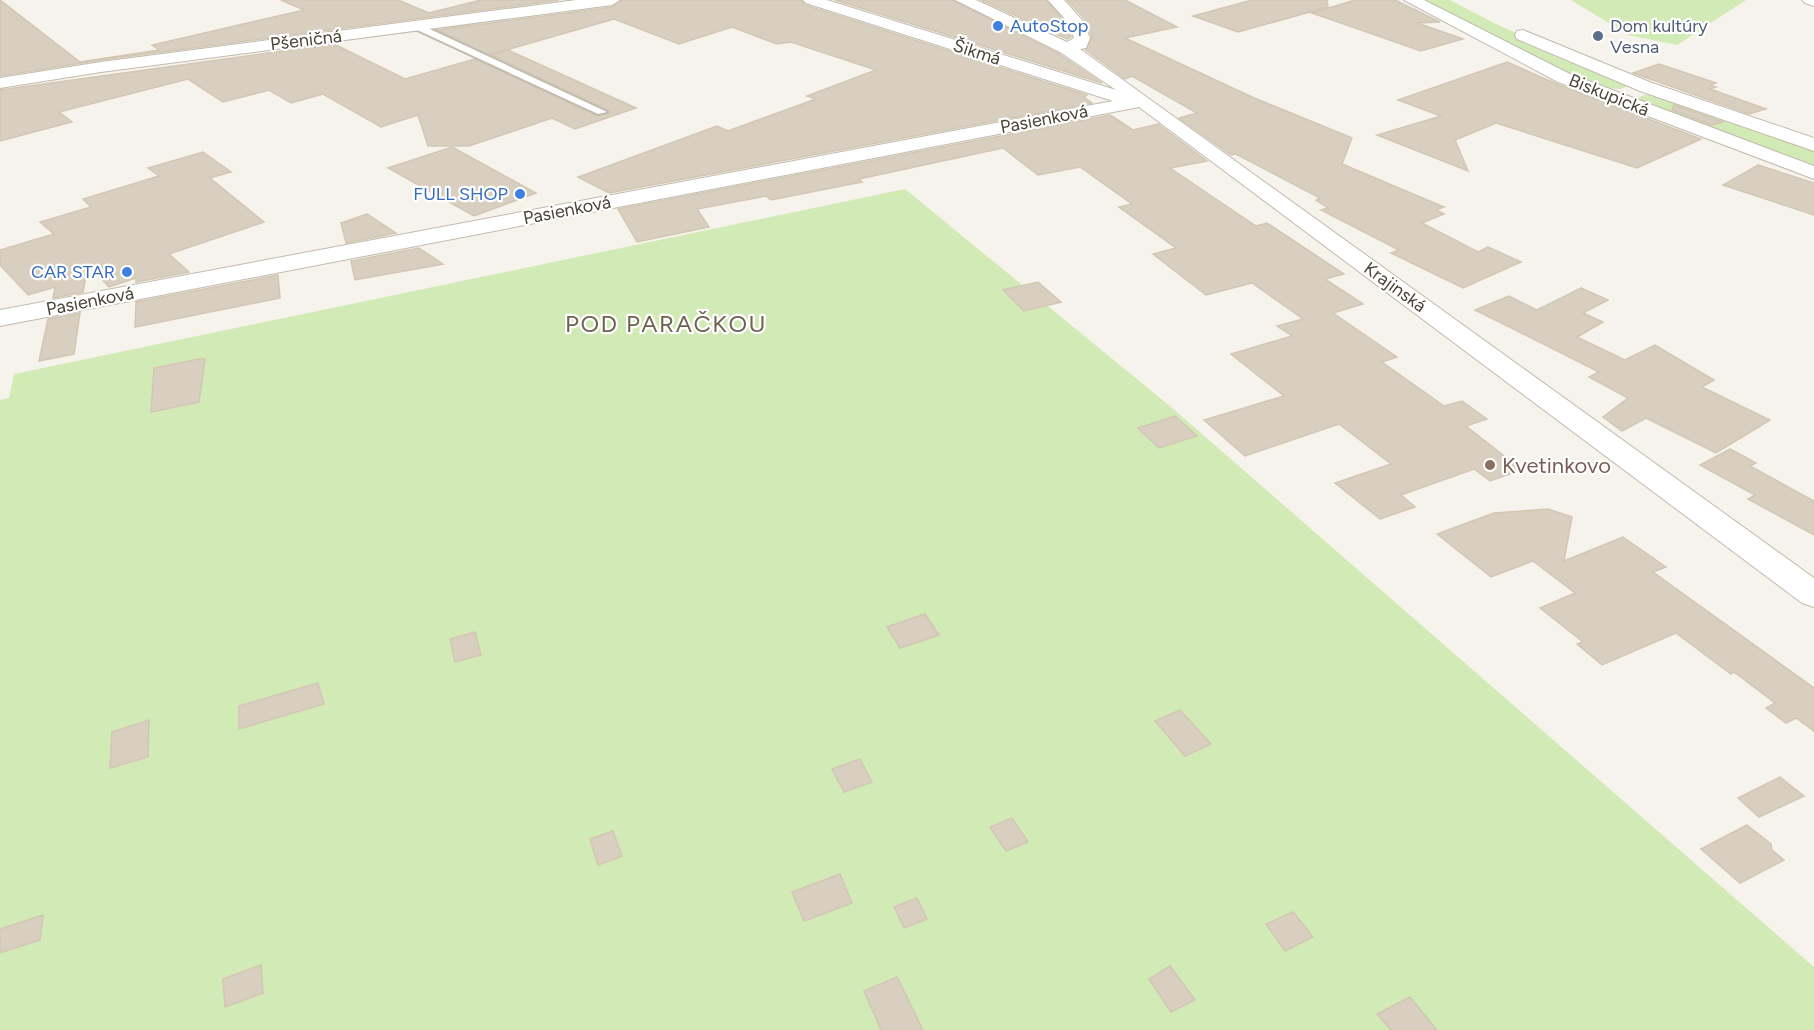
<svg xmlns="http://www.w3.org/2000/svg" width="1814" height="1030" font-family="Figtree,sans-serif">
  <rect width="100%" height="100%" fill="#f6f3ec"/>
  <g fill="#d2eab5">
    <path d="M1420,0H1450L1494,23L1631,85L1620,89L1597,87Z"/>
    <path d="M1571,0H1746L1677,45L1628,35Z"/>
    <path d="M1644,95H1655L1814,148V169L1637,101V98Z"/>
    <path d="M905,189L1171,407L1814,967V1030H0V400L9,398L14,374Z"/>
  </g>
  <g fill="#d8cfc1" stroke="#d3c7b4" stroke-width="1.5">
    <path d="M0,0L80,62L159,50L152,45L304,10L281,0H398L429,13L481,0H559L101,60L0,76Z"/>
    <path d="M622,0H801L805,5L1087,95L1084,97L1092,103L609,193L578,177L717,126L728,131L816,99L807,96L876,70L791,42L777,44L732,27L679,44L614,19L489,55L437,30L612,7Z"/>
    <path d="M835,0H953L1059,54L1102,83Z"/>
    <path d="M981,0H1046L1065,22L1071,37L1067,39Z"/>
    <path d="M1067,0H1125L1177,27L1125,38L1252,97L1352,138L1342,164L1444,207L1436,210L1444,214L1422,223L1478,252L1488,247L1521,262L1463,288L1391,253L1399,250L1321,210L1328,208L1316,200L1320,198L1236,154L1231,155L1179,118L1197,113L1132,76L1125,79L1086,50L1092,37L1084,18Z"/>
    <path d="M1252,0H1327L1328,7L1238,32L1193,16Z"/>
    <path d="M1355,0H1395L1440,22L1417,23L1463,39L1421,51L1312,13Z"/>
    <path d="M334,44L405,79L475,59L597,116L609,113L608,110L491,55L508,50L636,108L575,129L552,118L469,146H428L418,115L381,127L323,94L291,103L269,90L223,102L188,79L59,112L72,122L0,141V90Z"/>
    <path d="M1507,62L1557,84L1701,139L1637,168L1496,123L1455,140L1468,171L1377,135L1441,116L1398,100Z"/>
    <path d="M1659,64L1716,83L1710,85L1716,87L1710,89L1766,109L1749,114L1633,73Z"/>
    <path d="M1674,105L1723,122L1712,125L1672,110Z"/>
    <path d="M1110,115L1133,130L1158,124L1207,161L1170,168L1256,226L1267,223L1344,274L1325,279L1363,304L1333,313L1397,357L1382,362L1444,406L1462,401L1487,419L1466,426L1522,470L1490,481L1474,469L1401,495L1415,507L1380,519L1335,483L1391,464L1339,424L1245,456L1204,420L1284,396L1231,354L1292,336L1277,326L1303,319L1252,283L1206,295L1153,254L1176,248L1119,207L1132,204L1080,167L1038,175L1003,148L859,179L862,182L771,200L766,196L697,209L709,227L637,242L618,209Z"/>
    <path d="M452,147L536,193L474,216L388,168Z"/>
    <path d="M203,152L231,172L210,178L264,222L169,254L189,272L136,282V278L109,287L88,265L83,292L53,298L55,287L28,295L0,265V250L54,234L40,222L91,207L83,199L159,176L148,168Z"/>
    <path d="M1758,165L1814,183V215L1723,185Z"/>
    <path d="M367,214L396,233L346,243L341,223Z"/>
    <path d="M419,248L443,264L355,280L351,261Z"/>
    <path d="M278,275L280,298L135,327L136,302Z"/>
    <path d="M1038,282L1061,302L1024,311L1003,290Z"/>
    <path d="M1581,288L1608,300L1583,313L1603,322L1577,337L1625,360L1655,345L1714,380L1702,387L1770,420L1716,453L1646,418L1622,431L1603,417L1628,398L1589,377L1599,372L1475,310L1509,296L1537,310Z"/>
    <path d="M80,313L74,354L39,361L48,319Z"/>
    <path d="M199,359H205L199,402L151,412L154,368Z"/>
    <path d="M1175,416L1197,436L1159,448L1138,428Z"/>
    <path d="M1730,449L1756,463L1750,466L1814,501V535L1748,499L1755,495L1700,465Z"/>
    <path d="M1548,509L1572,517L1564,561L1623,537L1666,567L1653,572L1814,688V731L1796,718L1786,723L1766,708L1775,703L1734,672L1731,674L1676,633L1602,665L1577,644L1583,642L1540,608L1575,593L1533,561L1491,577L1437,534L1494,513Z"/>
    <path d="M925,614L939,635L900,648L887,627Z"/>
    <path d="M475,632L481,655L455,662L450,639Z"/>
    <path d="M318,683L324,704L239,729V706Z"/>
    <path d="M1180,710L1211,744L1185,756L1155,721Z"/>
    <path d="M149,720L148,757L110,768L112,732Z"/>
    <path d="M860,759L872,782L844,792L832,769Z"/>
    <path d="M1780,777L1804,796L1759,817L1738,798Z"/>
    <path d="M1012,818L1028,842L1006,851L990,827Z"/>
    <path d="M1747,825L1771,844L1772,850L1784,860L1740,883L1701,849Z"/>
    <path d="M613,831L622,856L598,865L590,839Z"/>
    <path d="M840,874L852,903L804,921L792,892Z"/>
    <path d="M917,898L927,919L904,928L894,907Z"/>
    <path d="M1293,912L1313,937L1285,951L1266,924Z"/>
    <path d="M43,915L40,940L0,953V929Z"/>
    <path d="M261,965L263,993L225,1007L223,979Z"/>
    <path d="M1170,966L1195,1000L1171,1012L1149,979Z"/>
    <path d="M897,977L923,1030H881L864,991Z"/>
    <path d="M1410,997L1437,1030H1391L1377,1014Z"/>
  </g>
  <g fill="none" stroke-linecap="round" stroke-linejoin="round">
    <defs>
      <path id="lane" d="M413,24H419L607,112L598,114L413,28Z"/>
      <g id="street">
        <path d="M576,0H620L612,5L101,72L0,88V78L101,62Z"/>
        <path d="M803,0H827L1116,90L1060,52L955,0H976L1067,42L1074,38L1067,21L1048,0H1064L1082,20L1090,38L1086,48L1080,49L1814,578V607L1802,603L1139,107L0,326V310L1113,101L806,3Z"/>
        <path d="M1404,0H1424L1570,74L1814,166V179L1558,82Z"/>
        <path d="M1802,0H1814V6L1805,3Z"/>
        <path d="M1523,30L1652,83L1814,138V151L1640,91L1517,39L1515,35L1517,31Z"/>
      </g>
    </defs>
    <use href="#lane" stroke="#c2bbae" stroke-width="4"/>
    <use href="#street" stroke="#c2bbae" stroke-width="2"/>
    <use href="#lane" fill="#fff" fill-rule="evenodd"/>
    <use href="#street" fill="#fff" fill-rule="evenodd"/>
  </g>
  <g fill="#3f7fe0" stroke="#fff" stroke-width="2">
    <circle cx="998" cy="26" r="6"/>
    <circle cx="520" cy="194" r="6"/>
    <circle cx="127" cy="272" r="6"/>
  </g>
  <circle fill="#5c6f8a" stroke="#fff" stroke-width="2" cx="1598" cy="36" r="6"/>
  <circle fill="#8d6e63" stroke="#fff" stroke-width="2" cx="1490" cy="465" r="6"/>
  <g text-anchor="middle" stroke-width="4.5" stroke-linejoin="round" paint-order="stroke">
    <g font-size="18" fill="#366cbe" stroke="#fff" text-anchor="end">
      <text x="1010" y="32" text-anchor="start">AutoStop</text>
      <text x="508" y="200">FULL SHOP</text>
      <text x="115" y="278">CAR STAR</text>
    </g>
    <g font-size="18" fill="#4e5e75" stroke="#fff" text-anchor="start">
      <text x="1610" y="32">Dom kultúry<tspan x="1610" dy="21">Vesna</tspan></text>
    </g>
    <g font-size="18" fill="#4b4439" stroke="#fff">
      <text transform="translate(306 40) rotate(-7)" y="6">Pšeničná</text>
      <text transform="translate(977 52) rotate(18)" y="6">Šikmá</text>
      <text transform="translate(1609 95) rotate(22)" y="6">Biskupická</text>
      <text transform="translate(1044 119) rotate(-11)" y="6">Pasienková</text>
      <text transform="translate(567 210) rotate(-11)" y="6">Pasienková</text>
      <text transform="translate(1395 287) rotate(36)" y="6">Krajinská</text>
      <text transform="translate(90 301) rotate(-11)" y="6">Pasienková</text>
    </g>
    <g font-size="22" fill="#785e54" stroke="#fff" text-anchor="start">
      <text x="1502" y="473">Kvetinkovo</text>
    </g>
    <g font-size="24" letter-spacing="1.5" fill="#6e6250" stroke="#fff">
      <text x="666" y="332">POD PARAČKOU</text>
    </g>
  </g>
</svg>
